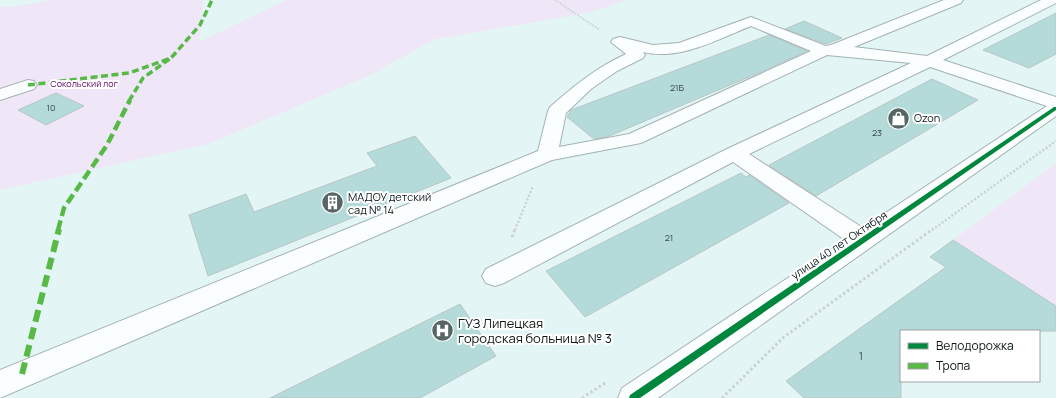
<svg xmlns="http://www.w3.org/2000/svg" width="1056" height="398" font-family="Manrope,sans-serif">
  <rect width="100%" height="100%" fill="#e3f5f5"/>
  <g fill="#efe7f7">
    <path d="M54,0H203L199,42L287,0H626L591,12L433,40L373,74L208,144L0,190V7H11Z"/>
    <path d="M1056,163V306L953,240Z"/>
  </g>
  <g fill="#b4dada" stroke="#b9c7c7">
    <path d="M1056,13V54L1029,68L983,50Z"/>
    <path d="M804,21L842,38L826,44L785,29Z"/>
    <path d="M769,35L807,51L761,72L607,137L594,139L567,117L571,110Z"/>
    <path d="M932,79L978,100L816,196L769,165Z"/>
    <path d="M56,93L84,106L46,125L18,110Z"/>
    <path d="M415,136L451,178L208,276L189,215L246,194L254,212L377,166L367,153Z"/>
    <path d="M741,173L746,177L749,175L789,203L585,317L546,271Z"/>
    <path d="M953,240L1056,306V331H901V398H804L786,381L946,267L930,257Z"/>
    <path d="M460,304L496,356L420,398H270Z"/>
  </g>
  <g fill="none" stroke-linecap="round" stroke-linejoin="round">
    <defs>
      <g id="minor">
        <path d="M944,0H963L961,3L854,47L927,56L1041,0H1056V3L943,60L1056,97V116L658,398H618L622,388L845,240L733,162L504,283L495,286L486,283L482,276L486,269L727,149L911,63L827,55L641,143L552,160L0,398V370L538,151L548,111L550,107C575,85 596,68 626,54L611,42L613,39L620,37L653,45L679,43L751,17L826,46L831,45ZM751,26L811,51L629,134L559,147L566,113L591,89L617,71L643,58L645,55L643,52C680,61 718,39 751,26ZM930,67L1047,106L863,228L749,154Z"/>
        <path d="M28,80L34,81L37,85L34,89L0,100V89Z"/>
      </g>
    </defs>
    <use href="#minor" stroke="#a5b2b2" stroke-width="2"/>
    <path stroke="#cdd2d2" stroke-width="2" stroke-dasharray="1.5 1.5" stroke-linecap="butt" d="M555,0L600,30"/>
    <g stroke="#cdd2d2" stroke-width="2.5" stroke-dasharray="2 2" stroke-linecap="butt">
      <path d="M515,230L533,186"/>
      <path d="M932,230L1056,141"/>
    </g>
    <g stroke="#cdd2d2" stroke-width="3" stroke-dasharray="2.5 2.5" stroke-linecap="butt">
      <path d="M512,237L515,229"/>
      <path d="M582,398L605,383"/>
      <path d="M722,398L784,337L933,229"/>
    </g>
    <use href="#minor" fill="#fbfefe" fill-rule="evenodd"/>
    <g stroke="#58b947" stroke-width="3.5" stroke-dasharray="7 3.5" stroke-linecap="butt">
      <path d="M28,85L129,73L171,58L200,25L212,0"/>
      <path d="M129,101L143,78L171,58"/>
    </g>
    <path stroke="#58b947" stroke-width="4.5" stroke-dasharray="10 4.5" stroke-linecap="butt" d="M58,230L64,208L107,145L130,100"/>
    <path stroke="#58b947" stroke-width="6" stroke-dasharray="12 6" stroke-linecap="butt" d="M22,374L59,229"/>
    <defs>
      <path id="cycleway" d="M1054,107H1056V110L640,398H629L630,395Z"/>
    </defs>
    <use href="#cycleway" stroke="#fff" stroke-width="2"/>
    <use href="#cycleway" fill="#00873e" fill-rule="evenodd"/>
  </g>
  <defs>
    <symbol id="shop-disc" viewBox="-11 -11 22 22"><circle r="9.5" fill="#576565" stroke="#fff"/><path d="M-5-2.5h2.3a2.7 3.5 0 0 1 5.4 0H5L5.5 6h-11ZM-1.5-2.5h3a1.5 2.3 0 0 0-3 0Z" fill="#fff"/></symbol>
    <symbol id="building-disc" viewBox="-11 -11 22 22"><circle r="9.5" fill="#576565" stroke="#fff"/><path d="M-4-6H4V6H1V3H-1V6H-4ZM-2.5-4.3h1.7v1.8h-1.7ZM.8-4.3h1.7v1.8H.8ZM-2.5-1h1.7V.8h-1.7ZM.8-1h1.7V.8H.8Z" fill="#fff"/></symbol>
    <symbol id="hospital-disc" viewBox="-11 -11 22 22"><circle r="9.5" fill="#576565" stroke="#fff"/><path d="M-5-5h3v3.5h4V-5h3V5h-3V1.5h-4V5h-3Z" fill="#fff"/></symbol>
  </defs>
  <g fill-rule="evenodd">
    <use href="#shop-disc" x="886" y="106" width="25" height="25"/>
    <use href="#building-disc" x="320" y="190" width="25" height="25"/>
    <use href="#hospital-disc" x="430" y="318" width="25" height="25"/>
  </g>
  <g text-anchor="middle" stroke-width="4" stroke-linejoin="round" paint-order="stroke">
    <g font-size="9" fill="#5f0665" stroke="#fff">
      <text x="84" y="87">Сокольский лог</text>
    </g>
    <g font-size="9" fill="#354848">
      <text x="677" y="91">21Б</text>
      <text x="51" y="111">10</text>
      <text x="877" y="136">23</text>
      <text x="669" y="241">21</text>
    </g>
    <g font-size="11" fill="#0b1717" stroke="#fff" text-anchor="start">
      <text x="914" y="122">Ozon</text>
      <text x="348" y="201">МАДОУ детский<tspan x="348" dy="13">сад № 14</tspan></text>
    </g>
    <g font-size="11" fill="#0b1717" stroke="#fff">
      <text transform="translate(839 245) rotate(-34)" y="4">улица 40 лет Октября</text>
    </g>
    <g font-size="11" fill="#354848">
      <text x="861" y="360">1</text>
    </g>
    <g font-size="13" fill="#0b1717" stroke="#fff" text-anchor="start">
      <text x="458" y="328">ГУЗ Липецкая<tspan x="458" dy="15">городская больница № 3</tspan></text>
    </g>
  </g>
  <rect x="900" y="330" width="140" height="52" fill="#ffffff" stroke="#9da2a2"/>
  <rect x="908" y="343" width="20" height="6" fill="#00873e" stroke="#9da2a2"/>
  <text x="936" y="350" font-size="12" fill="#0b1717">Велодорожка</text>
  <rect x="908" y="363" width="20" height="6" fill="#58b947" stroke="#9da2a2"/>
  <text x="936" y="370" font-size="12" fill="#0b1717">Тропа</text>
</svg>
